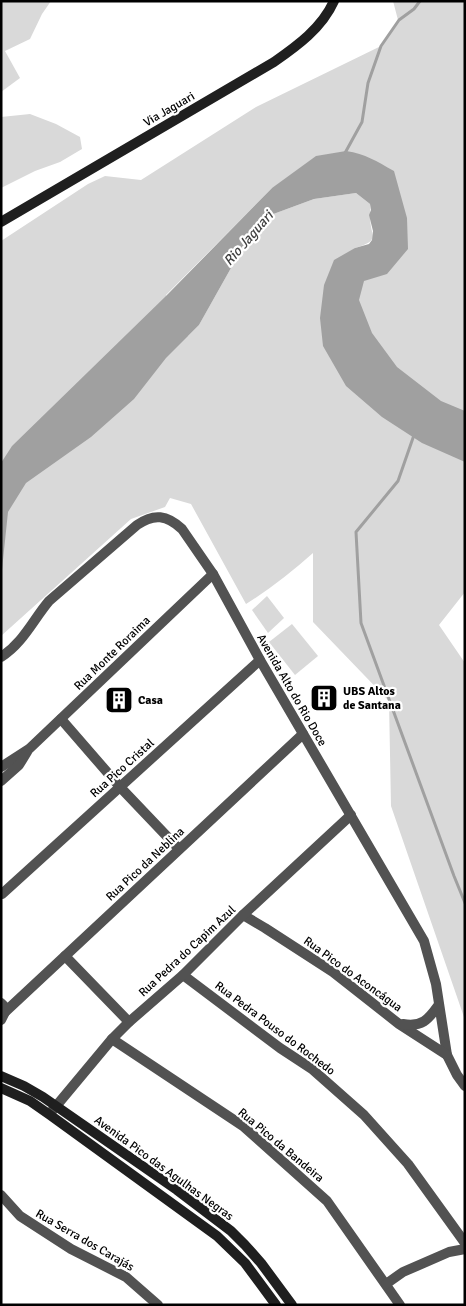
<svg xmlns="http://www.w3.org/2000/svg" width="466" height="1306" font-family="Signika,sans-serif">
  <rect width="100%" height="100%" fill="#fff"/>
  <g fill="#d9d9d9" fill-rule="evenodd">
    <path d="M1,1H51L42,14L30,39L5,51L20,78L1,92Z"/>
    <path d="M393,1H465V592L439,625L465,663V1020L391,806L389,701L313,622V553C292,572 270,589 246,604L191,504L170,498L165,507L131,519L1,636V241L88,184L105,176L141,180L256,107L381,46L398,20ZM393,171L387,274H350L355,248C382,240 370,237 370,216C370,212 371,208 370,204L356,193L314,199L268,216L231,268L199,325L188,336L166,295L272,188Z"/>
    <path d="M30,114L56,124L80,137L82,149L60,162L35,171L1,188V117Z"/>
    <path d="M267,596L284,618L268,633L252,610Z"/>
    <path d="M292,624L318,656L295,675L269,642Z"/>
  </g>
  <path fill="#a0a0a0" d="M346,151C366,154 376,161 394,171L407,218L408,249L387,274L364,281L359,300L372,333L397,367L441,401L465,411V462L422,443L382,417L346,386L323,346L320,318L324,285L334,260L355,248L369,244L372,240L373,231L369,215L371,210L370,204L356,193L314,199L268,216L231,268L199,325L166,358L134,399L91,437L26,483L8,512L1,579V463L12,446L166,296L272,188L316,156Z"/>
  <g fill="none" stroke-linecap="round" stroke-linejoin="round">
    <g stroke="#a0a0a0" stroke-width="3">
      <path d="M345,153L362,122L368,83L381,46L399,20L414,9L420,1"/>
      <path d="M414,435L398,481L356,532L361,623L454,876L465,903"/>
    </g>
    <g stroke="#525252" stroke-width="10">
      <path d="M1,657C23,643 33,620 49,601L137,525C154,513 167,515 182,529L213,574L260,660L424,941L436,984L447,1055L457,1075L465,1086"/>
      <path d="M61,719L120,787L179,849"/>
      <path d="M1,767L29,749L213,574"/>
      <path d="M1,781L19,765L27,752"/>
      <path d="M2,894L260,660"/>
      <path d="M243,915L265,928L333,972L399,1024L447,1055"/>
      <path d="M65,956L129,1022"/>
      <path d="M183,975L280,1048L312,1069L364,1115L408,1164L465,1243"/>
      <path d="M1,1003L4,1006L5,1012L1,1020"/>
      <path d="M5,1012L303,734"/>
      <path d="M403,1024C422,1027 428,1020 438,1006"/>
      <path d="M112,1039L243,1126L327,1201L400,1305"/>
      <path d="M52,1111L112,1039L129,1022L183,975L243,915L351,815"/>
      <path d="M1,1195L20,1216L71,1249L126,1277L158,1305"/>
      <path d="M386,1284L403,1272L449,1252L465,1249"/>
    </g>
    <g stroke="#1f1f1f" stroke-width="10">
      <path d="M1,222L274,62C297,46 322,28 334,1"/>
      <path d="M1,1076L24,1086L43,1097L177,1190L231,1231L245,1245L261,1263L292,1305"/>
      <path d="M1,1088L30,1101L50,1115L217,1236L245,1263L276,1305"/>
    </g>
  </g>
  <defs>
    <symbol id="building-square" viewBox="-11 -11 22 22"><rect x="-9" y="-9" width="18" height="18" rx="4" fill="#000" stroke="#fff"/><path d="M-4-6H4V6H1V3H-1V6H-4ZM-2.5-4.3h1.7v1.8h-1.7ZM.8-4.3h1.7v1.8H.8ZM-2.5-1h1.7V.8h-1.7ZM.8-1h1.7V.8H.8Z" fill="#fff"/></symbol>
  </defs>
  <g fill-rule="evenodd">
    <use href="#building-square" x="308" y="682" width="32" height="32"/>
    <use href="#building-square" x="103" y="684" width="32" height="32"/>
  </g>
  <g text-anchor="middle" stroke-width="4.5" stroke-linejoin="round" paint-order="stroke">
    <g font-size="12" fill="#000" stroke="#fff">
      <text transform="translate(169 109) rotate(-30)" y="4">Via Jaguari</text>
      <text transform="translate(112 653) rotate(-44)" y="4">Rua Monte Roraima</text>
      <text transform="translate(292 690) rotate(60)" y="4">Avenida Alto do Rio Doce</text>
      <text transform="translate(122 768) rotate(-42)" y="4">Rua Pico Cristal</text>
      <text transform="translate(145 864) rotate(-43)" y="4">Rua Pico da Neblina</text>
      <text transform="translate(187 951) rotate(-43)" y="4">Rua Pedra do Capim Azul</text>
      <text transform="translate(353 974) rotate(36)" y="4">Rua Pico do Aconcágua</text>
      <text transform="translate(275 1028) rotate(37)" y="4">Rua Pedra Pouso do Rochedo</text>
      <text transform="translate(281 1145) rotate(40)" y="4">Rua Pico da Bandeira</text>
      <text transform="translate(164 1168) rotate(36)" y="4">Avenida Pico das Agulhas Negras</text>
      <text transform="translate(85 1240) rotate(30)" y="4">Rua Serra dos Carajás</text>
    </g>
    <g font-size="12" font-weight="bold" fill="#000" stroke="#fff" text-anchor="start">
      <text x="343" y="695">UBS Altos<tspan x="343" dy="14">de Santana</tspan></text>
      <text x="138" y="704">Casa</text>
    </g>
    <g font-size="14" font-style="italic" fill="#414141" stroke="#fff">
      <text transform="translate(248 238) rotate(-49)" y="5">Rio Jaguari</text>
    </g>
  </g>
  <rect width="466" height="1306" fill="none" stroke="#000000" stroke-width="5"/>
</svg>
